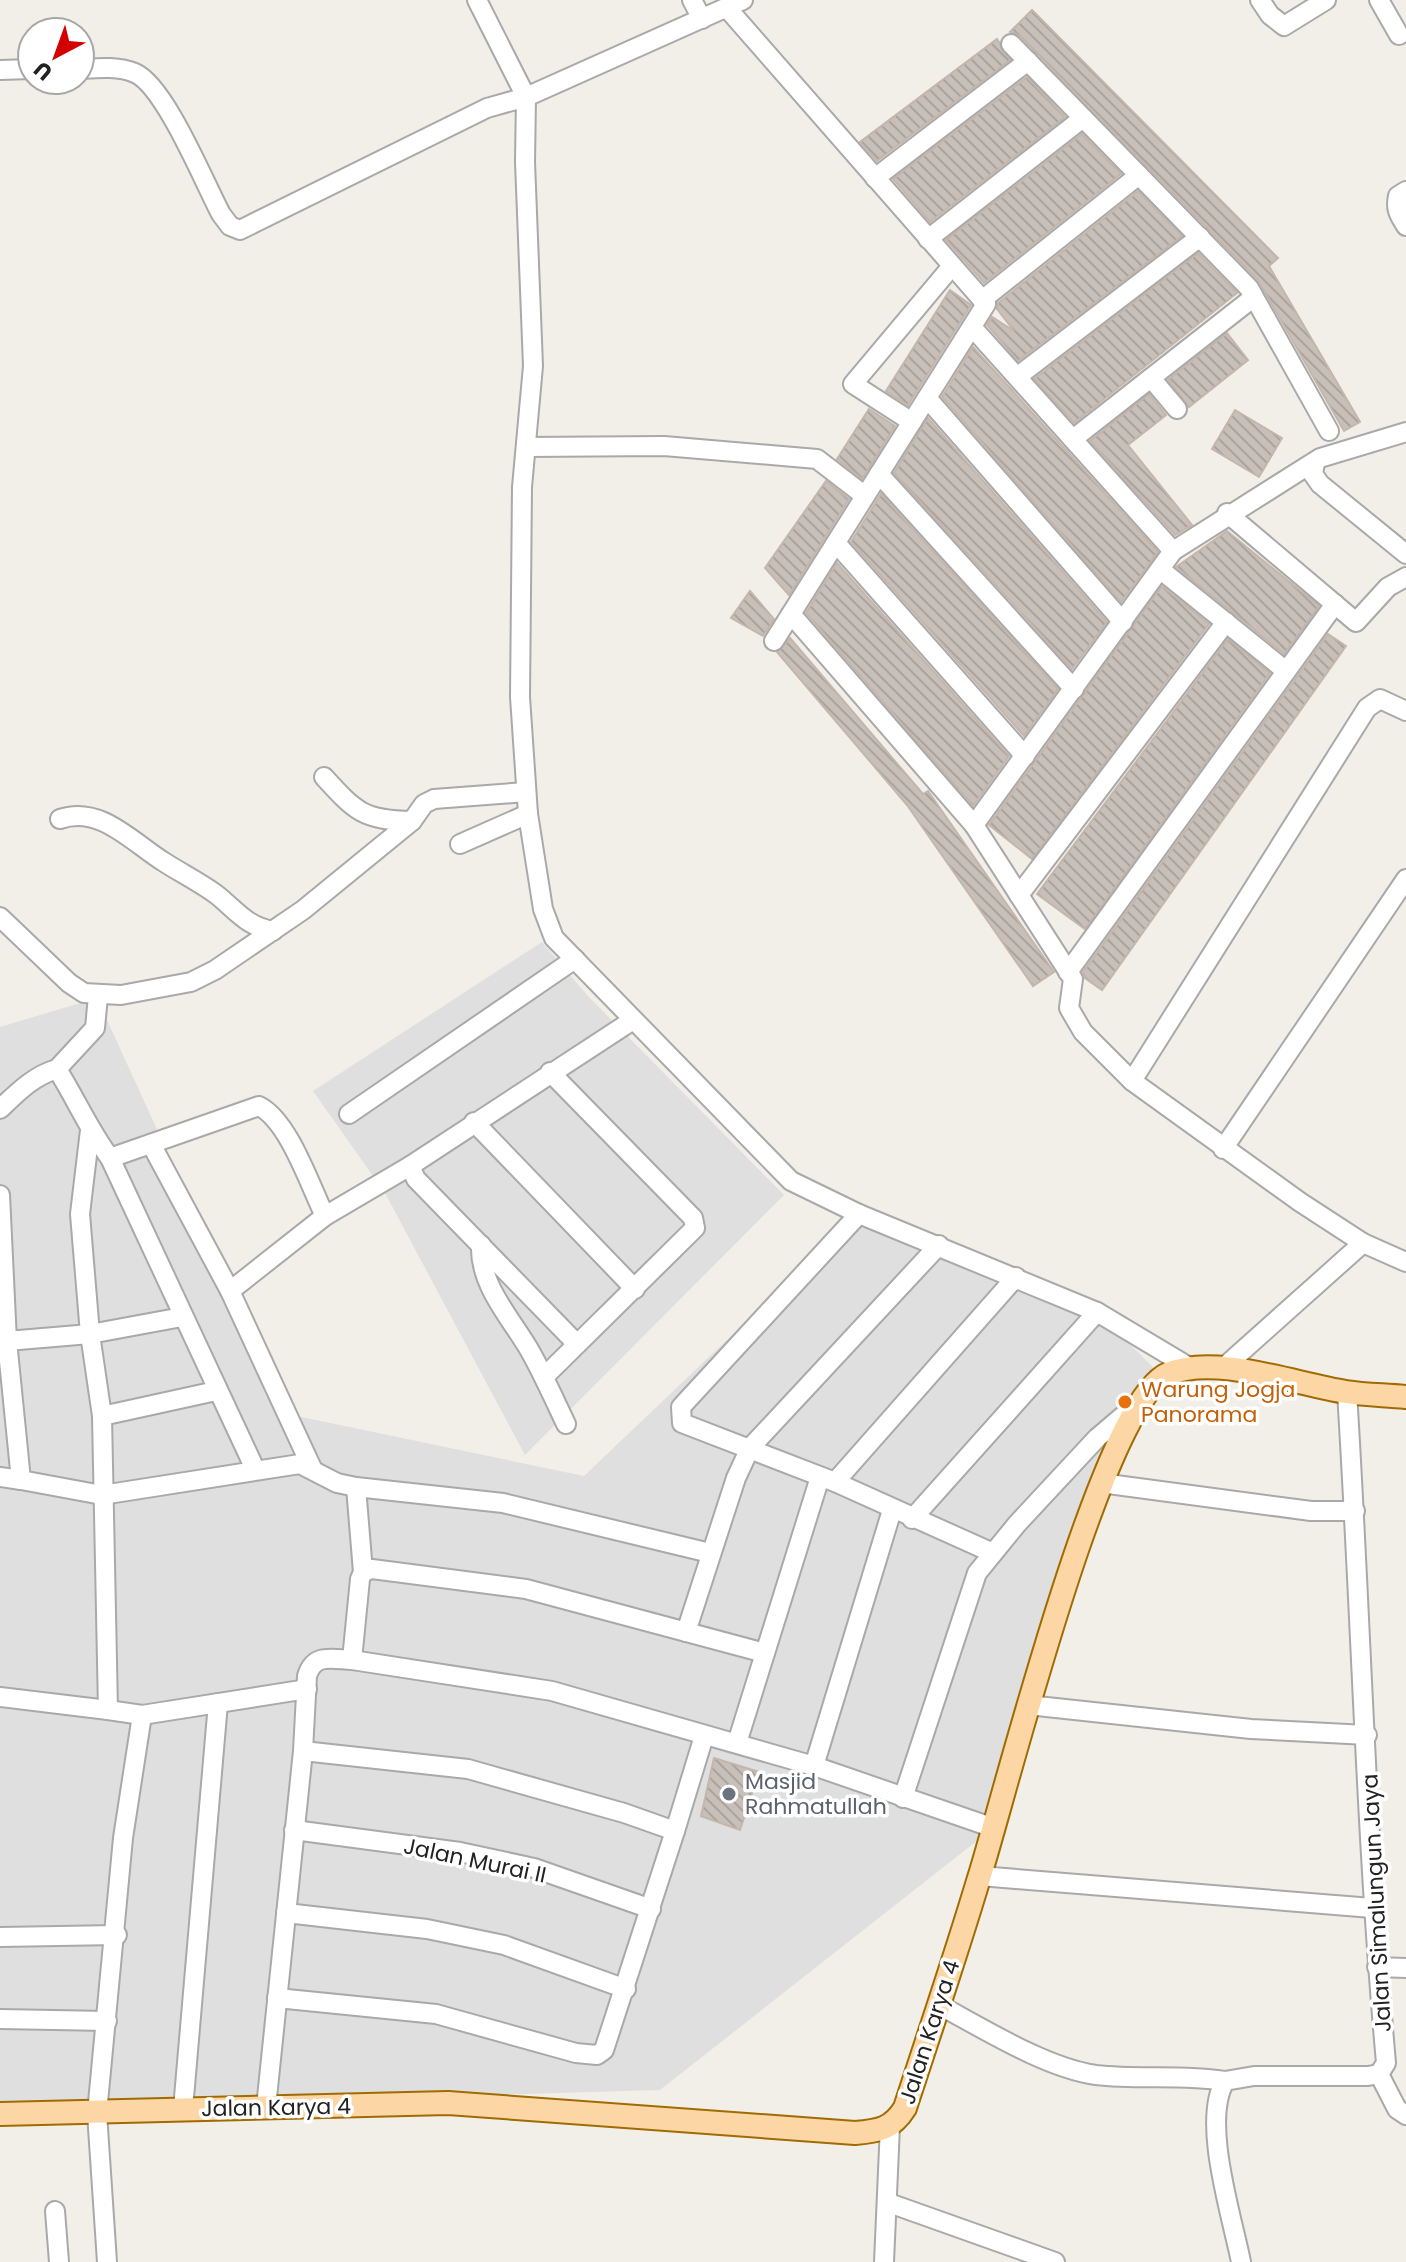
<svg xmlns="http://www.w3.org/2000/svg" width="1406" height="2262" font-family="Poppins,sans-serif">
  <defs>
    <pattern id="building-back-hatch" width="6" height="6" patternUnits="userSpaceOnUse" patternTransform="scale(2)"><rect width="6" height="6" fill="#c7bfb8"/><path d="M-1 5l2 2M0 0l6 6M5-1l2 2" fill="none" stroke="#aba49e"/></pattern>
  </defs>
  <rect width="100%" height="100%" fill="#f2efe9"/>
  <g fill="#e0dfdf">
    <path d="M542,942L587,995L784,1195L525,1455L385,1193L313,1091Z"/>
    <path d="M97,998L287,1414L584,1476L859,1214L1097,1312L1161,1375L1129,1422L992,1829L660,2090L0,2110V1027Z"/>
  </g>
  <g fill="url(#building-back-hatch)" stroke="#c4b6ab" stroke-width="2">
    <path d="M1032,10L1278,258L1269,266L1360,422L1344,431L1258,280L1020,36L1010,32Z"/>
    <path d="M997,39L1010,60L877,161L860,142Z"/>
    <path d="M1027,77L1065,117L930,222L893,179Z"/>
    <path d="M1082,134L1121,174L984,283L946,240Z"/>
    <path d="M1138,191L1182,236L1018,361L987,325L992,317L1014,331L997,309L998,303Z"/>
    <path d="M1198,253L1237,293L1074,423L1034,379Z"/>
    <path d="M950,290L971,305L908,405L886,391Z"/>
    <path d="M1227,333L1248,360L1189,407L1168,380Z"/>
    <path d="M973,347L1158,552L1121,602L942,397Z"/>
    <path d="M1149,394L1166,415L1128,445L1192,525L1175,535L1090,441Z"/>
    <path d="M869,409L895,426L862,479L837,459Z"/>
    <path d="M1235,410L1282,438L1259,477L1212,449Z"/>
    <path d="M928,418L1107,622L1072,669L894,473Z"/>
    <path d="M826,481L849,499L789,595L765,568Z"/>
    <path d="M881,494L1058,689L1024,736L851,542Z"/>
    <path d="M1227,531L1319,606L1284,654L1176,567Z"/>
    <path d="M837,563L1009,756L973,806L806,613Z"/>
    <path d="M1162,586L1209,624L1032,859L989,825Z"/>
    <path d="M750,591L774,619L763,636L731,618Z"/>
    <path d="M1328,634L1346,646L1102,990L1085,978L1083,972Z"/>
    <path d="M790,638L923,794L928,791L1054,972L1033,986L907,805L777,652Z"/>
    <path d="M1228,639L1270,673L1085,929L1037,894Z"/>
    <path d="M714,1758L759,1772L740,1830L701,1816Z"/>
  </g>
  <g fill="none" stroke-linecap="round" stroke-linejoin="round">
    <defs>
      <g id="minor">
        <path d="M477,0L526,97L743,0"/>
        <path d="M692,0L702,19"/>
        <path d="M1260,0L1270,15L1284,26L1326,0"/>
        <path d="M1379,0L1399,35"/>
        <path d="M727,8L986,304L774,641"/>
        <path d="M1011,44L1249,288L1329,431"/>
        <path d="M80,69C98,68 118,66 135,73C165,86 204,182 221,214L230,226L240,230L487,108L526,97L525,162L533,366L522,487L520,697L528,814L543,909L554,938L791,1181L859,1214L1097,1312L1189,1367"/>
        <path d="M0,70L32,69"/>
        <path d="M875,178L1028,61"/>
        <path d="M1406,191L1398,196C1395,209 1399,215 1406,226"/>
        <path d="M928,239L1083,118"/>
        <path d="M982,300L1139,175"/>
        <path d="M972,327L1173,551"/>
        <path d="M1018,376L1200,237"/>
        <path d="M1151,378L1177,409"/>
        <path d="M927,398L1123,622"/>
        <path d="M912,422L853,384L952,266"/>
        <path d="M1073,439L1254,297"/>
        <path d="M526,447L664,446L817,459L865,496"/>
        <path d="M1315,463L1313,474L1320,484L1406,554"/>
        <path d="M879,474L1074,689"/>
        <path d="M1227,513L1356,622L1388,587L1406,577"/>
        <path d="M836,543L1025,756"/>
        <path d="M1161,570L1286,671"/>
        <path d="M791,614L974,825L1073,979L1069,1008L1083,1032L1132,1081L1300,1202L1363,1243L1406,1262"/>
        <path d="M324,777C356,812 363,820 412,821L424,804L434,799L526,792"/>
        <path d="M60,819C100,805 132,842 164,862C181,873 201,883 217,895C237,911 246,926 273,931"/>
        <path d="M974,825L1173,551L1320,458L1406,432"/>
        <path d="M460,844L528,814"/>
        <path d="M1019,895L1226,622"/>
        <path d="M0,917L69,983L84,993L121,995L191,982L215,970L303,910L412,821"/>
        <path d="M1068,972L1335,604"/>
        <path d="M57,1069L95,1028L98,996"/>
        <path d="M1132,1081L1367,708L1380,699L1406,711"/>
        <path d="M0,1109C17,1093 33,1076 57,1069C76,1099 89,1130 110,1158L255,1469"/>
        <path d="M349,1114L575,959"/>
        <path d="M474,1122L635,1289"/>
        <path d="M90,1130L80,1214L90,1334L102,1416L108,1710L142,1715L307,1689"/>
        <path d="M151,1144L230,1291L312,1468"/>
        <path d="M1223,1149L1406,879"/>
        <path d="M110,1158L259,1106C289,1121 310,1186 325,1216"/>
        <path d="M0,1195L7,1341H0"/>
        <path d="M859,1214L681,1407L682,1423L835,1482L993,1553"/>
        <path d="M481,1245C479,1285 511,1318 530,1351C543,1374 554,1399 566,1424"/>
        <path d="M230,1291L325,1216L410,1166"/>
        <path d="M182,1317L90,1334L7,1341L21,1480L102,1495L300,1464L337,1483L356,1487"/>
        <path d="M577,1344L416,1179L410,1166L633,1020"/>
        <path d="M1222,1369L1363,1243"/>
        <path d="M544,1377L695,1228L693,1218L550,1072"/>
        <path d="M102,1416L216,1391"/>
        <path d="M0,1477L21,1480"/>
        <path d="M835,1482L1016,1277"/>
        <path d="M1101,1483L1311,1511H1355"/>
        <path d="M912,1519L1097,1312"/>
        <path d="M363,1572L356,1487L503,1503L710,1553"/>
        <path d="M686,1632L736,1478L750,1448L939,1245"/>
        <path d="M352,1660L360,1579L363,1572L372,1569L526,1589L765,1653"/>
        <path d="M0,1697L108,1710"/>
        <path d="M1028,1705L1251,1729L1367,1735"/>
        <path d="M737,1743L820,1477"/>
        <path d="M814,1766L892,1510"/>
        <path d="M903,1798L977,1573L1017,1524L1097,1438L1137,1404"/>
        <path d="M294,1830L460,1852L534,1868L651,1909"/>
        <path d="M675,1831L704,1736"/>
        <path d="M980,1876L1372,1908"/>
        <path d="M286,1913L427,1929L504,1945L626,1989"/>
        <path d="M0,1937L117,1935"/>
        <path d="M1377,1967L1406,1968"/>
        <path d="M277,1998L436,2014L576,2053L597,2055L604,2050L675,1831L624,1813L468,1769L303,1751"/>
        <path d="M939,2005C984,2029 1046,2068 1096,2075C1139,2080 1182,2074 1225,2081"/>
        <path d="M0,2019L107,2021"/>
        <path d="M1379,2074L1397,2109L1406,2115"/>
        <path d="M266,2107L303,1751L307,1676C314,1653 331,1659 352,1660L552,1691L814,1766L994,1828"/>
        <path d="M183,2109L218,1703"/>
        <path d="M889,2203L1055,2262"/>
        <path d="M55,2211L59,2262"/>
        <path d="M107,2262L97,2113L123,1838L142,1715"/>
        <path d="M884,2262L890,2126"/>
        <path d="M1241,2262C1232,2216 1201,2121 1225,2081L1254,2076H1368L1379,2074L1386,2063C1366,1840 1361,1616 1347,1392"/>
      </g>
      <path id="major" d="M0,2114L448,2103L855,2133C879,2131 892,2129 905,2108C930,2031 956,1955 979,1878C1005,1796 1102,1402 1168,1374C1215,1354 1295,1384 1346,1392C1366,1395 1386,1395 1406,1397"/>
    </defs>
    <use href="#minor" stroke="#a9a9a9" stroke-width="22"/>
    <use href="#major" stroke="#a06b00" stroke-width="26"/>
    <use href="#minor" stroke="#fff" stroke-width="18"/>
    <use href="#major" stroke="#fcd6a4" stroke-width="22"/>
  </g>
  <circle fill="#e8710a" stroke="#fff" stroke-width="3" cx="1125" cy="1402" r="8"/>
  <circle fill="#6b7280" stroke="#fff" stroke-width="3" cx="729" cy="1794" r="8"/>
  <g text-anchor="middle" stroke-width="7" stroke-linejoin="round" paint-order="stroke">
    <g font-size="22" fill="#c56008" stroke="#fff" text-anchor="start">
      <text x="1141" y="1397">Warung Jogja<tspan x="1141" dy="25">Panorama</tspan></text>
    </g>
    <g font-size="22" fill="#5b616d" stroke="#fff" text-anchor="start">
      <text x="745" y="1789">Masjid<tspan x="745" dy="25">Rahmatullah</tspan></text>
    </g>
    <g font-size="22" fill="#222" stroke="#fff">
      <text transform="translate(475 1860) rotate(12)" y="8">Jalan Murai II</text>
      <text transform="translate(1376 1903) rotate(-93)" y="8">Jalan Simalungun Jaya</text>
      <text transform="translate(929 2032) rotate(-72)" y="8">Jalan Karya 4</text>
      <text transform="translate(276 2107) rotate(-1)" y="8">Jalan Karya 4</text>
    </g>
  </g>
  <g transform="translate(56 56) rotate(221)"><circle r="38" fill="#ffffff" stroke="#a7a7a7" stroke-width="2"/>
  <path d="M0-6L14 30L0 20L-14 30Z" fill="#d40000"/>
  <text y="-12" font-size="22" font-weight="bold" text-anchor="middle" fill="#222222">U</text>
  </g>
</svg>
